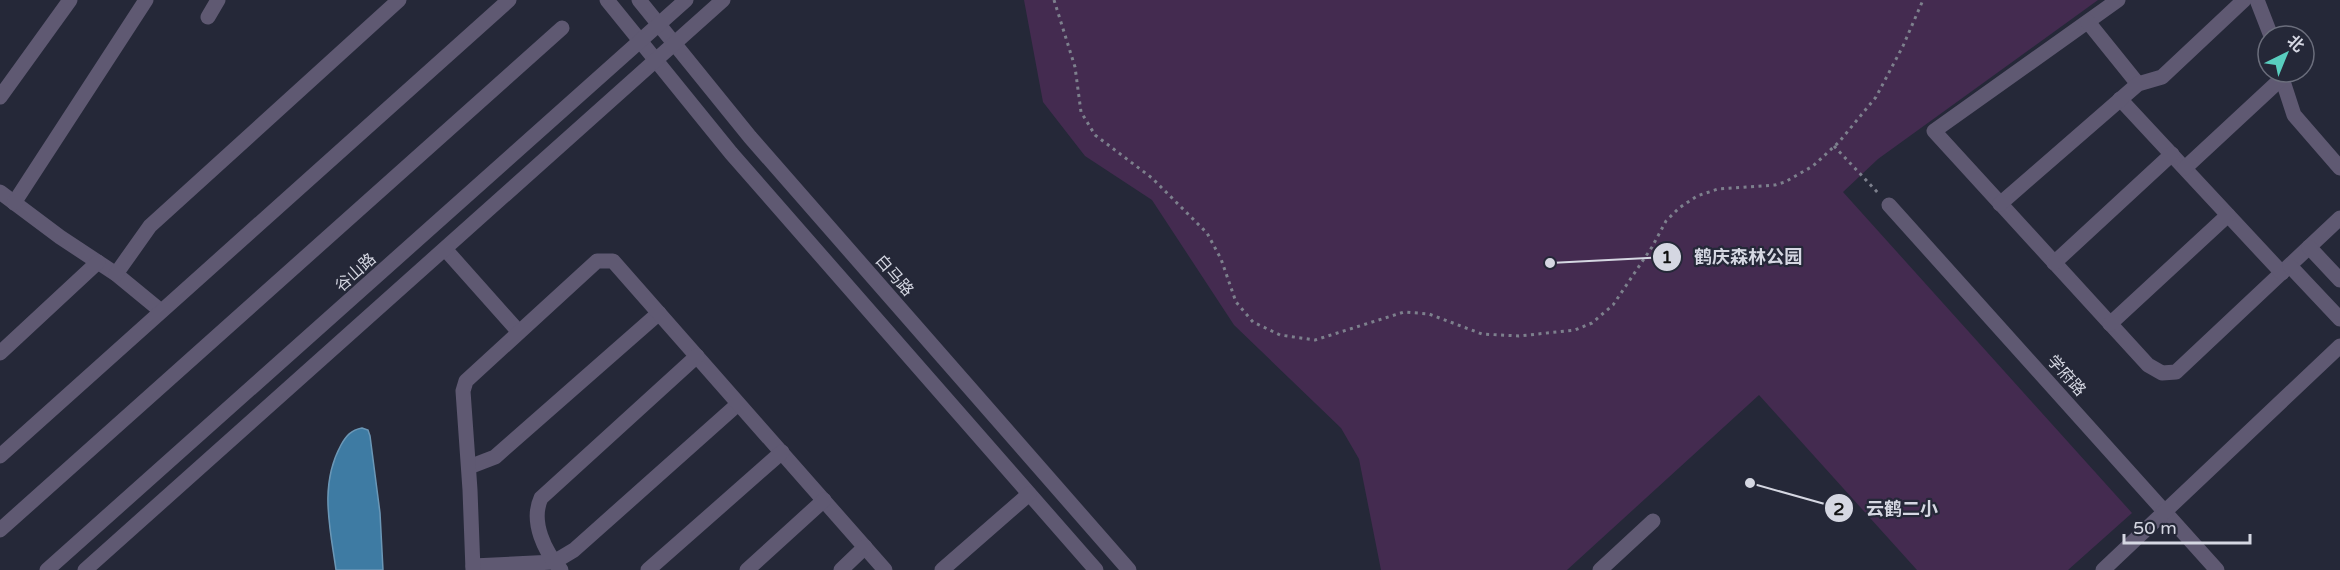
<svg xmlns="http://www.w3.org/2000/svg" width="2340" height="570" font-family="'Varela Round','Noto Sans SC',sans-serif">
  <rect width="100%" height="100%" fill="#252838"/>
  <path fill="#442b50" d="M1024,0H2098L1878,159L1843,192L2132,513L2068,570H1917L1759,395L1567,570H1381L1359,459L1341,428L1234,325L1152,200L1085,156L1043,102Z"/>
  <path fill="#3e7ba3" stroke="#6b97b6" stroke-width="1.5" d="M362,428L368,430L370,436L380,513L383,570H336C330,527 319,485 341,445C346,436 351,430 362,428Z"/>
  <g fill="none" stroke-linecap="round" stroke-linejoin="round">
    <g stroke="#7d808d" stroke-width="3" stroke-dasharray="3 4.5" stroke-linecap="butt">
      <path d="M1054,0L1075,67L1081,112L1095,135L1152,178L1207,233L1221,259L1236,302L1253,322L1280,335L1315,340L1404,312L1429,314L1482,334L1519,336L1575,330L1592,323L1613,305L1652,247L1666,221L1679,208L1697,196L1718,189L1775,185L1785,182L1813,166L1839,142L1876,97L1903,46L1923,0"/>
      <path d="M1834,146L1880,195"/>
    </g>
    <g stroke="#5f5972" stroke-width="15">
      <path d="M607,0L731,153L1096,570"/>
      <path d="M639,0L750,137L1129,570"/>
      <path d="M2118,0L1934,131L2148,365L2162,373L2176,372L2340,218"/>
      <path d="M2257,0L2271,36"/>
      <path d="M208,17L218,0"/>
      <path d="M2088,22L2138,84"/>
      <path d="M2280,72L2294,115L2340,168"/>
      <path d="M0,97L70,0"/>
      <path d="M2120,99L2282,273"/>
      <path d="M2185,168L2282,78"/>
      <path d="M0,192L60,237L116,274L161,311"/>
      <path d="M14,203L146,0"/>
      <path d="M2000,204L2138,84L2162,77L2244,0"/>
      <path d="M1889,205L2217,570"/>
      <path d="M2309,247L2340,280"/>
      <path d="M445,249L519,332"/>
      <path d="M2054,263L2172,154"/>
      <path d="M2290,266L2340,319"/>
      <path d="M116,274L150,226L399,0"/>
      <path d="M2110,324L2228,215"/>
      <path d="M0,353L98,262"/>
      <path d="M0,456L509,0"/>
      <path d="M469,467L495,457L659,313"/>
      <path d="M0,530L562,28"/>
      <path d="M473,566L554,562L574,550L738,404"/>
      <path d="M47,570L686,0"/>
      <path d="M85,570L723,0"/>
      <path d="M473,570L470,490L463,391L466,381L597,261H613L885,570"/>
      <path d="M561,570C545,552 530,522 541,498L697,356"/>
      <path d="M648,570L782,452"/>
      <path d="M747,570L824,500"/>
      <path d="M841,570L865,547"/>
      <path d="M942,570L1029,494"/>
      <path d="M1600,570L1653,521"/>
      <path d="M2103,570L2340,346"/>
    </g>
  </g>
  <g text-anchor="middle" stroke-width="4.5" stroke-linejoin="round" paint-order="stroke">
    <g font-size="16" fill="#d5d7e2" stroke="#252838">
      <text transform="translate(355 272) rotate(-42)" y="6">谷山路</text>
      <text transform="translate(895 275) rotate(49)" y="6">白马路</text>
      <text transform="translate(2067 375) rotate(48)" y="6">学府路</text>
    </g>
  </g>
  <path fill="none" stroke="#d5d7e2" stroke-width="2" d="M1550 263L1667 257M1750 483L1839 508"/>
  <g fill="#d5d7e2" stroke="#252838" stroke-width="2">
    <circle cx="1550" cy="263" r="6"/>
    <circle cx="1750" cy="483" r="6"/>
    <circle cx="1667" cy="257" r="15"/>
    <circle cx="1839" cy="508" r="15"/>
  </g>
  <g font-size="18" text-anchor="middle" font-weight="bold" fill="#111">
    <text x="1667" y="263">1</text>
    <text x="1839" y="515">2</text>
  </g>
  <g font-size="18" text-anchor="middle" font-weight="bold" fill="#d5d7e2" stroke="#252838" stroke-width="4.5" stroke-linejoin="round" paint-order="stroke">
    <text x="1748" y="263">鹤庆森林公园</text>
    <text x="1902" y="515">云鹤二小</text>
  </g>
  <g transform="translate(2286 54) rotate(43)"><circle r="28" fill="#252838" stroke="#6b6e7c" stroke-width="1.5"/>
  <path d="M0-4.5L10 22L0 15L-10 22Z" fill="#59cebf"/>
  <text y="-9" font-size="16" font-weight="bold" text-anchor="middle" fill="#d5d7e2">北</text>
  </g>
  <path d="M2124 534v9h126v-9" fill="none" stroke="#d5d7e2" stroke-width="3"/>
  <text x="2133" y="534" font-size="18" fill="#d5d7e2" stroke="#252838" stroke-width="4.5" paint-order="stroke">50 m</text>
</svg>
